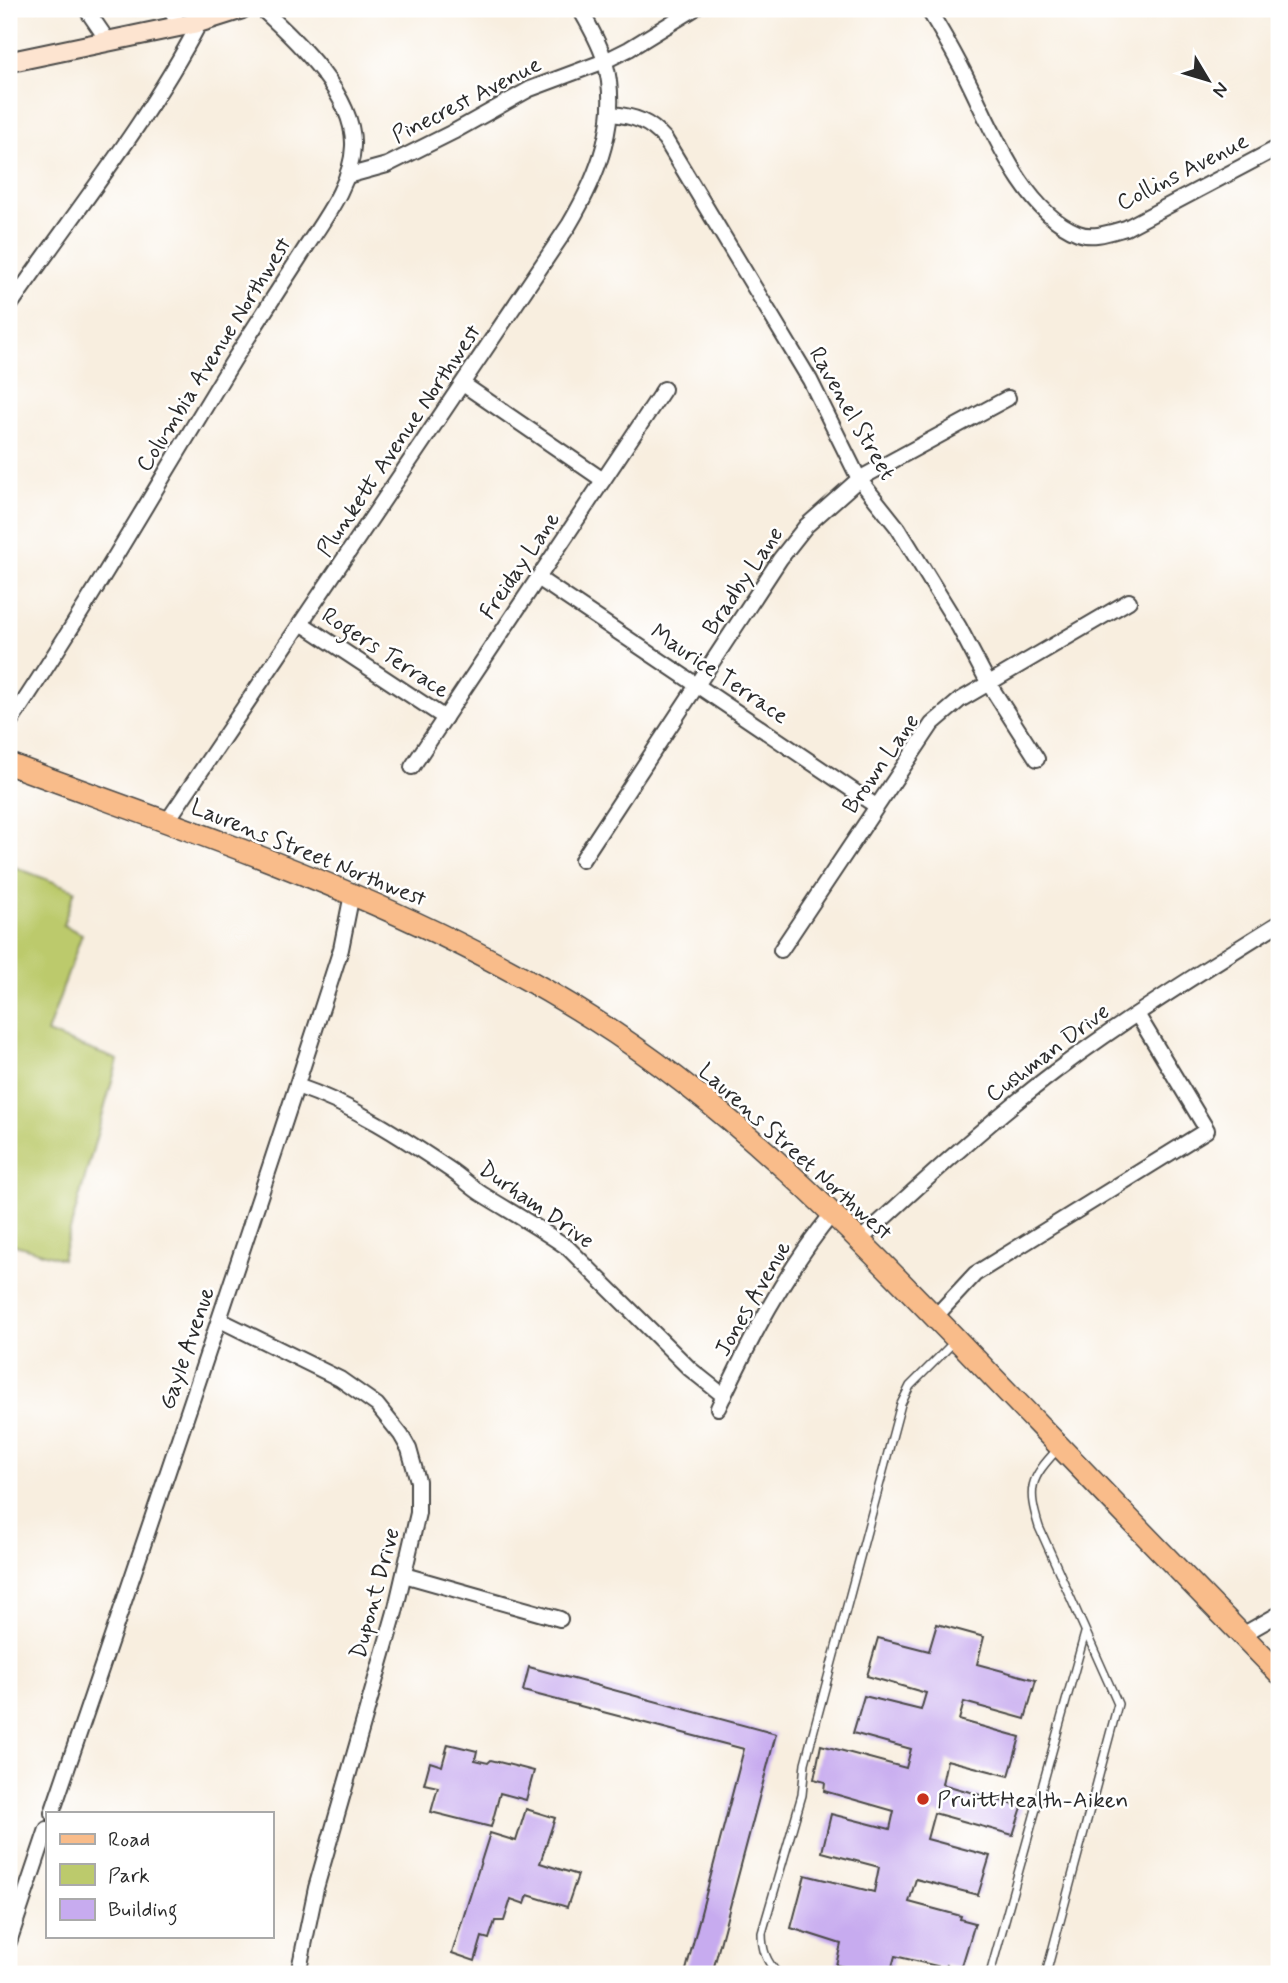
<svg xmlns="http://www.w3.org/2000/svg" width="1288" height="1983" font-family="Mynerve,sans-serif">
  <rect width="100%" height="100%" fill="#fff"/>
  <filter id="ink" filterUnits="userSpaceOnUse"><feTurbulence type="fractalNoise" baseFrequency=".0143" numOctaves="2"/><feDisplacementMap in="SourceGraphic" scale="14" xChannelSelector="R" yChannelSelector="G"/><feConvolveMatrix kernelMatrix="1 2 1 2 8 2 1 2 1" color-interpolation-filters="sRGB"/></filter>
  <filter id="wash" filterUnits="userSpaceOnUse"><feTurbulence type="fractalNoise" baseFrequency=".00686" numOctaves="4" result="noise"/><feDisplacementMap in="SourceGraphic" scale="28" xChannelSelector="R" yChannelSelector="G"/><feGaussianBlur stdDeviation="1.57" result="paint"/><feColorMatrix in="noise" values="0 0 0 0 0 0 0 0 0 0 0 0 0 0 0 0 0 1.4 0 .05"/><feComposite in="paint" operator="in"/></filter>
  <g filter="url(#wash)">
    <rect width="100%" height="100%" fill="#f8eedf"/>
    <path fill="#bcca6c" stroke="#747a4c" stroke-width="2" d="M9,865L75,890L63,925L82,934L47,1033L118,1060L62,1259L9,1243Z"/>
    <g id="blocks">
      <g fill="#c7abef">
        <path d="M937,1624L984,1637L977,1664L1036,1680L1025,1719L964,1702L959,1720L1020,1737L1009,1776L947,1760L942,1784L1022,1807L1013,1835L934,1813L927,1839L990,1856L978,1895L916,1879L909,1902L961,1916L960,1919L975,1923L961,1969L946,1965L945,1968L895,1956L890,1974H874L836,1965L841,1944L791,1928L805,1875L874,1892L879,1867L822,1852L831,1814L890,1829L894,1811L824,1791L825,1782L814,1779L821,1745L906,1768L911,1749L853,1733L864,1696L921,1710L926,1693L867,1676L878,1638L929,1651Z"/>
        <path d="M529,1667L776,1734L712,1974H685L744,1749L523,1691Z"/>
        <path d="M448,1744L477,1751L475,1760L488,1763L491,1760L534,1771L526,1800L500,1793L491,1827L431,1812L438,1787L424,1784L430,1762L442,1766Z"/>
        <path d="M526,1809L555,1818L540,1863L578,1875L567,1907L528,1895L525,1904L511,1899L504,1921H495L489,1939L482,1937L475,1961L452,1953L490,1833L516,1841Z"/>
      </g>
    </g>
  </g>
  <g filter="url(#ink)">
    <use href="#blocks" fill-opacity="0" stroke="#4a4846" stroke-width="2"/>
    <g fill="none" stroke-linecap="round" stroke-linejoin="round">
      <defs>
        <g id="lane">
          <path d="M778,1974C766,1961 762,1950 762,1933L802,1795L805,1763L901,1404L910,1386L956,1340"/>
          <path d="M990,1974L1085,1633"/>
          <path d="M1046,1974L1118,1704L1039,1527C1027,1488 1030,1479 1057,1450"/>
        </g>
        <g id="street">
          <path d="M86,9L108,41"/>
          <path d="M170,9L180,26"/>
          <path d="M928,9C939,27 950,46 960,65C988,117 1019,210 1078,233C1093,239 1111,232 1126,228L1279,147"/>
          <path d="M1274,9L1279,16"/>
          <path d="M611,114C634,116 649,121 665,139L810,380L859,479L898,528L959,627L989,684L1037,759"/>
          <path d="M347,176L387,165L455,131L530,89L605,61L629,49L694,9"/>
          <path d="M9,307C74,213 147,123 200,22"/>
          <path d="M463,384L603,480"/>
          <path d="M538,578L876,806"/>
          <path d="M301,623L445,718"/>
          <path d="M9,724C89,605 160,480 235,358C257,323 279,289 301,255C321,223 352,185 353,146C355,96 297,41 262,9"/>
          <path d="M412,767L664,389"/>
          <path d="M166,823L569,225C598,176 621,119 605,62C600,43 589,26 580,9"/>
          <path d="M582,860L780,559L806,526L859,479L1008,398"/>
          <path d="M781,950L932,724L960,700L1129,601"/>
          <path d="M297,1086C353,1105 403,1138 452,1171C462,1178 471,1187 482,1194C511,1212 540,1228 568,1248L690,1369L724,1396"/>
          <path d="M859,1241C923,1182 987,1123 1057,1070C1128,1017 1204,970 1279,923"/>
          <path d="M935,1317L975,1274L1207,1130L1137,1014"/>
          <path d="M220,1320L340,1379L377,1405L401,1435L409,1449L418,1481V1513L395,1612L316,1888L298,1974"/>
          <path d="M718,1408C750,1340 784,1273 832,1214"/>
          <path d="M404,1575L560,1619"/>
          <path d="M1242,1635L1279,1614"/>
          <path d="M52,1813C150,1526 248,1238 341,949L352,894"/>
          <path d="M9,1942L47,1829"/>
        </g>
        <path id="secondary" d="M9,62L200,22L241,9"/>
        <path id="primary" d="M9,764C208,838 413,904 593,1019C732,1107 849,1228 963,1346C1068,1455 1173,1565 1279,1673"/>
      </defs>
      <use href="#lane" stroke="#4a4846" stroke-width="10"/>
      <use href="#street" stroke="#4a4846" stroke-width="18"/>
      <use href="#secondary" stroke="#4a4846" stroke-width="23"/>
      <use href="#primary" stroke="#4a4846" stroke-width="24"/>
      <use href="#lane" stroke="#fff" stroke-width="7"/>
      <use href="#street" stroke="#fff" stroke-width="14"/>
      <use href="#secondary" stroke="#fde4d0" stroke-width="19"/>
      <use href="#primary" stroke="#f9bc8a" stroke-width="21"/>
    </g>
  </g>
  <circle fill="#c8321e" stroke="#fff" stroke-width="2.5" cx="923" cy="1799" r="7"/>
  <g text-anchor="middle" stroke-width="5" stroke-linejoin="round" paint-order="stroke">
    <g font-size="23" fill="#2b2b2b" stroke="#fff">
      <text transform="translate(466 99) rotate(-27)" y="8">Pinecrest Avenue</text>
      <text transform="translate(1182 171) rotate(-27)" y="8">Collins Avenue</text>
      <text transform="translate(213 354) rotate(-58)" y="8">Columbia Avenue Northwest</text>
      <text transform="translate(853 413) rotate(60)" y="8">Ravenel Street</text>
      <text transform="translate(398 440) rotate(-56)" y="8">Plunkett Avenue Northwest</text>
      <text transform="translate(519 565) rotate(-56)" y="8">Freiday Lane</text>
      <text transform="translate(742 580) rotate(-56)" y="8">Bradby Lane</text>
      <text transform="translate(386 652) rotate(33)" y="8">Rogers Terrace</text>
      <text transform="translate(720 673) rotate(34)" y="8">Maurice Terrace</text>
      <text transform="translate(880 763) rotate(-55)" y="8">Brown Lane</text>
      <text transform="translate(309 852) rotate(22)" y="8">Laurens Street Northwest</text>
      <text transform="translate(1047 1052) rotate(-37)" y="8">Cushman Drive</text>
      <text transform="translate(796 1151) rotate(42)" y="8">Laurens Street Northwest</text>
      <text transform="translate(537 1204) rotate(35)" y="8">Durham Drive</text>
      <text transform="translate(752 1298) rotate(-60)" y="8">Jones Avenue</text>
      <text transform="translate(186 1348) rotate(-71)" y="8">Gayle Avenue</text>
      <text transform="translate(374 1593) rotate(-75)" y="8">Dupont Drive</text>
    </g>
    <g font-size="23" fill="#2b2b2b" stroke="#fff" text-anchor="start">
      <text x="937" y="1807">PruittHealth-Aiken</text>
    </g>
  </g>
  <rect width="1288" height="1983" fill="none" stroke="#fff" stroke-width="35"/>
  <rect x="46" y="1812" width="228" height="126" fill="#ffffff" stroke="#aaaaaa" stroke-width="2"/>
  <rect x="60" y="1834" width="35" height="10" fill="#f9bc8a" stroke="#aaaaaa" stroke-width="2"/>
  <text x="108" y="1846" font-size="21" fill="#2b2b2b">Road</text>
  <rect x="60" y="1864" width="35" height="21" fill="#bcca6c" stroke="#aaaaaa" stroke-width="2"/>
  <text x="108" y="1882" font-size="21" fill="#2b2b2b">Park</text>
  <rect x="60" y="1899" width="35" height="21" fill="#c7abef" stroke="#aaaaaa" stroke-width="2"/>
  <text x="108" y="1916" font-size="21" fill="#2b2b2b">Building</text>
  <g transform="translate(1208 80) rotate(128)" stroke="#ffffff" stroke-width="5" paint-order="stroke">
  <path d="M0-5L12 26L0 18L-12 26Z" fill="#2b2b2b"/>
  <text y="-10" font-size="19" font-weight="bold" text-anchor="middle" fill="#2b2b2b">N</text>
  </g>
</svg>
